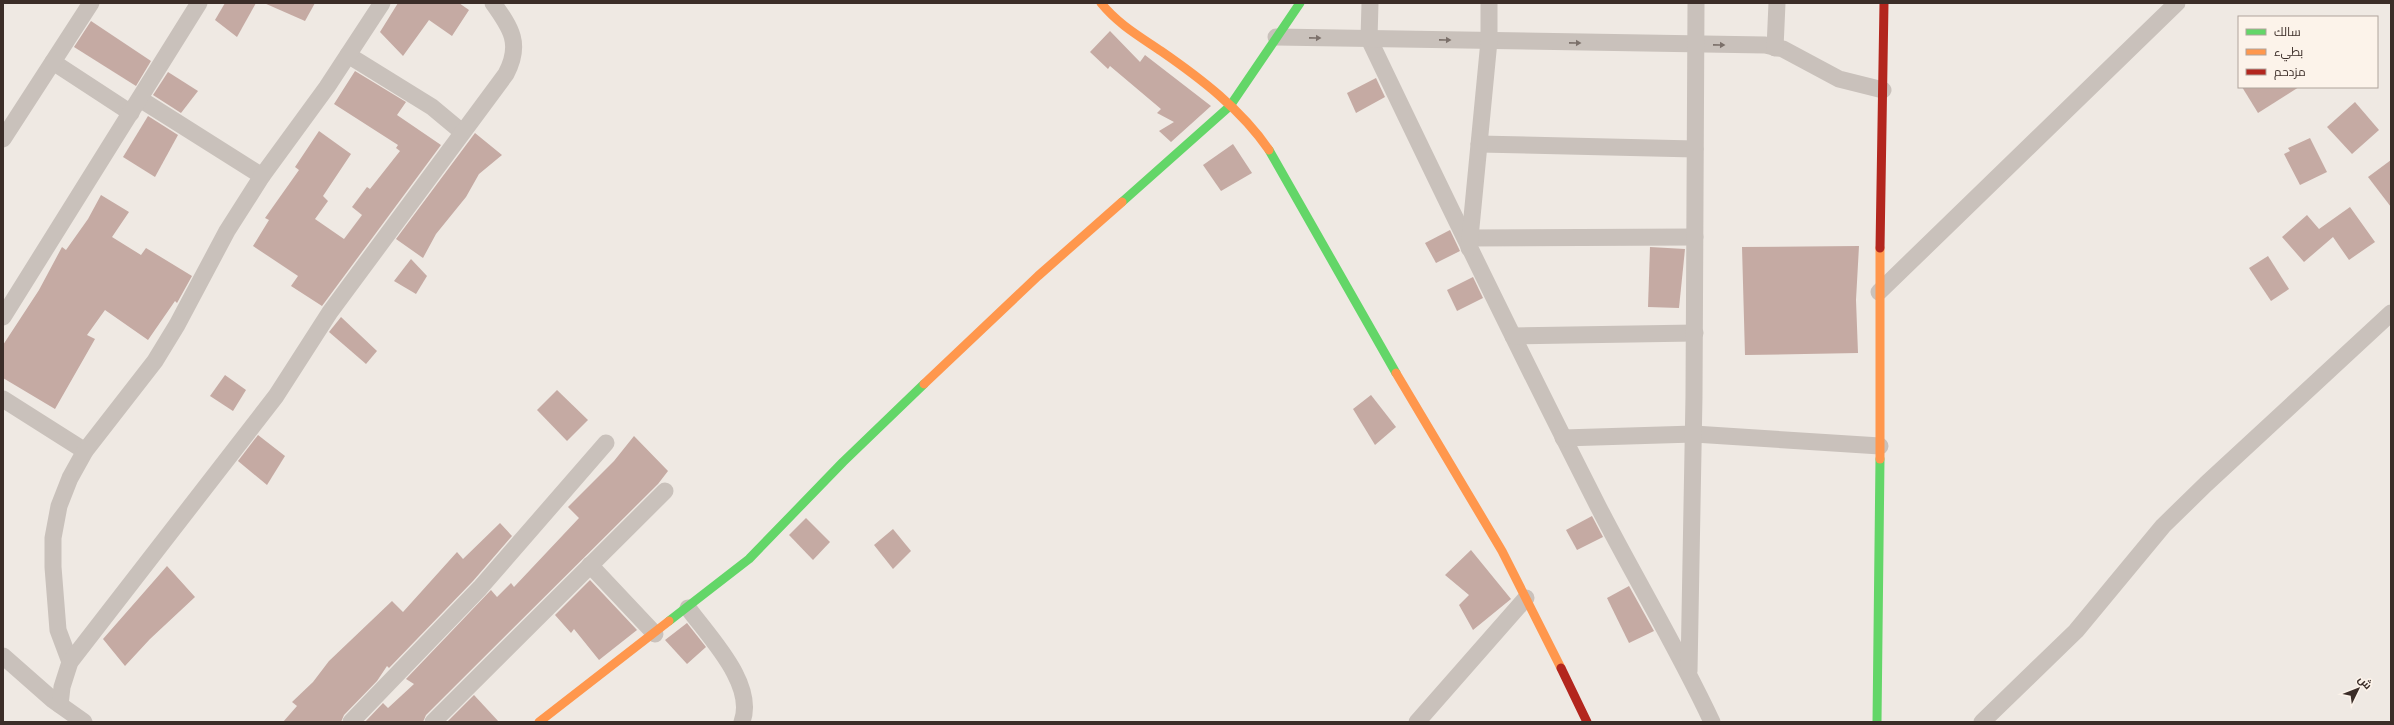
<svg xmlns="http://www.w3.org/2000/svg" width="2394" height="725" font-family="'Golos Text',Cairo,sans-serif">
  <rect width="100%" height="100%" fill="#efe9e3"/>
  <g fill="#c5aaa3">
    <path d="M225,3H256L237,37L215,20Z"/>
    <path d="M264,3H315L305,21Z"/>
    <path d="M398,3H459L469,10L452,36L429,20L403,56L380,32Z"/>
    <path d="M91,21L151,61L136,86L74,47Z"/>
    <path d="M1110,31L1140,62L1145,55L1211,106L1171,142L1159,131L1174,122L1157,113L1161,109L1110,66L1108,69L1090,52Z"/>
    <path d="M355,71L406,102L397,115L441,145L322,306L291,286L298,276L253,246L269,220L265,218L299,170L295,167L319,131L351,154L323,196L328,201L315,219L344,239L362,215L352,207L367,187L370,189L400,151L396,148L398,145L334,104Z"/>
    <path d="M168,72L198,91L181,113L153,95Z"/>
    <path d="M1376,78L1385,97L1356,113L1347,93Z"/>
    <path d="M2242,87H2299L2258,113Z"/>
    <path d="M2355,102L2379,130L2352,154L2327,127Z"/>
    <path d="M148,116L178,135L155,177L123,157Z"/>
    <path d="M475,133L502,155L479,174L466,197L436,234L423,258L396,239Z"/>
    <path d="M2310,138L2327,172L2300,185L2284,154L2290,151L2288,148Z"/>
    <path d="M1233,144L1252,173L1221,191L1203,165Z"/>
    <path d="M2391,160V207L2368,177Z"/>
    <path d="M101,195L129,212L112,237L141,255L146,248L192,276L177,303L175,301L148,340L105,310L87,335L95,339L55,409L3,378V345L39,290L62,247L66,250L88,219Z"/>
    <path d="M2350,207L2375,242L2349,260L2333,237L2304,262L2282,237L2307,215L2319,229Z"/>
    <path d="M1450,230L1460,251L1436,263L1425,243Z"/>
    <path d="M1859,246L1856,300L1858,353L1745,355L1742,247Z"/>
    <path d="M1650,247L1685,249L1679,308L1648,307Z"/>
    <path d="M2268,256L2289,289L2271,301L2249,268Z"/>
    <path d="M411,259L427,276L416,294L394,281Z"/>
    <path d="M1473,277L1483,298L1457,311L1447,290Z"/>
    <path d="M341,317L377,351L366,364L329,332Z"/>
    <path d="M225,375L246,390L233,411L210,396Z"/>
    <path d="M557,390L588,420L567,441L537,410Z"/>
    <path d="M1371,395L1396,427L1375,445L1353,409Z"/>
    <path d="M258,435L285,456L267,485L238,461Z"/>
    <path d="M634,436L668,471L658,484L426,715L423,722H365L383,703L388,708L414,684L406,679L491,590L497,597L511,583L514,587L579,518L568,507L614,461Z"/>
    <path d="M1592,516L1603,537L1577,550L1566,530Z"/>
    <path d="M806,518L830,542L813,560L789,535Z"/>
    <path d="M500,523L512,536L473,581L389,668L387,666L377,681L344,715L341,722H283L297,706L292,702L313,682L329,661L392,601L403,612L457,552L463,559Z"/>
    <path d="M893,529L911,551L893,569L874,545Z"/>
    <path d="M1471,550L1511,599L1473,630L1459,605L1469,595L1445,575Z"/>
    <path d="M167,566L195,597L150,639L125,666L103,639Z"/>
    <path d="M590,580L637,630L599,660L574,629L571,633L555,615Z"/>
    <path d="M1629,586L1654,631L1629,643L1607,598Z"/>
    <path d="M687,623L706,647L687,664L665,640Z"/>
    <path d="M474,695L499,722H447Z"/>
  </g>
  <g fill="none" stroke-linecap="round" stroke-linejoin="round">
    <g stroke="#c9c1bb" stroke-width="17">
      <path d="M1370,3L1369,39C1444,196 1520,353 1599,508C1636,580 1678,649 1712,722"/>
      <path d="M1276,37L1765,45L1783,49L1839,79L1883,90"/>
      <path d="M1775,48L1777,3"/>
      <path d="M348,55L432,107L462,132"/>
      <path d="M53,62L131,113"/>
      <path d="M140,99L262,176"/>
      <path d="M3,139L91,3"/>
      <path d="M1479,144L1695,149"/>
      <path d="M1470,238L1695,237"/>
      <path d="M1469,248L1489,41V3"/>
      <path d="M1879,292L2177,3"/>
      <path d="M3,317L199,3"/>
      <path d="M1513,336L1695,333"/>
      <path d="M3,399L85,451"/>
      <path d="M1563,438L1694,434L1880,446"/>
      <path d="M590,565L655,634"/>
      <path d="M688,608C709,637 756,684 742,722"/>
      <path d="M3,656L53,700L84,722"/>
      <path d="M70,662L58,630L53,567V538L59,506L70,478L85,451L155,361L177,325L227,231L262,176L327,87L382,3"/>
      <path d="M1689,671L1694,396L1696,3"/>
      <path d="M60,705L62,687L70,662L276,396L330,312L506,74C522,44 511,28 493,3"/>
      <path d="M351,722L480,588L606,443"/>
      <path d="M433,722L665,491"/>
      <path d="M1417,722L1526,598"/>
      <path d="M1982,722L2076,631L2163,526L2206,484L2391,313"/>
    </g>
    <g stroke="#63d668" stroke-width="9">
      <path d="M1269,150L1396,373"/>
      <path d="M1122,202L1230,106L1300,3"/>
      <path d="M669,621L749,559L843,462L924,384"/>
      <path d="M1877,722L1880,459"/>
    </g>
    <g stroke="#ff974d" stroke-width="9">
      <path d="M1101,3C1118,24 1139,36 1161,51C1200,78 1241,109 1269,150"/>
      <path d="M1880,248V459"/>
      <path d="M1396,373L1502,551L1561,668"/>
      <path d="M924,384L1038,276L1122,202"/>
      <path d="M539,722L669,621"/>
    </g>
    <g stroke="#b3261e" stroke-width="9">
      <path d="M1880,248L1884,3"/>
      <path d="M1561,668L1587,722"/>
    </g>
  </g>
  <defs><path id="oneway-solid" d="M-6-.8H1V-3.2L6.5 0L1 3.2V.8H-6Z"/></defs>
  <g fill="#7b706a">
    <use href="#oneway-solid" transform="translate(1315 38) rotate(1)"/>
    <use href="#oneway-solid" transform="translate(1445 40) rotate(1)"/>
    <use href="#oneway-solid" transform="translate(1575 43) rotate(1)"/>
    <use href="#oneway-solid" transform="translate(1719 45) rotate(1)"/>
  </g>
  <rect width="2394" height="725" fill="none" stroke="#3b2d28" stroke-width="8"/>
  <rect x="2238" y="16" width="140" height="72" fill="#fcf3ea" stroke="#afa49c"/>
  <rect x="2246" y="29" width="20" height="6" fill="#63d668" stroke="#afa49c"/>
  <text x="2274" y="36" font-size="12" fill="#3b2d28">سالك</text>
  <rect x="2246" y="49" width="20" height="6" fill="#ff974d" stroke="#afa49c"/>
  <text x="2274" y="56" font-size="12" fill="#3b2d28">بطيء</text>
  <rect x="2246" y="69" width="20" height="6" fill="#b3261e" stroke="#afa49c"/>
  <text x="2274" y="76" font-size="12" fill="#3b2d28">مزدحم</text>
  <g transform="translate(2358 689) rotate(47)" stroke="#fcf3ea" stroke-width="3" paint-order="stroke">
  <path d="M0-3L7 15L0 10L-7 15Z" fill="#3b2d28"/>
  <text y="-6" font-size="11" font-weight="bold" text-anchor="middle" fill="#3b2d28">ش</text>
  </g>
</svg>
